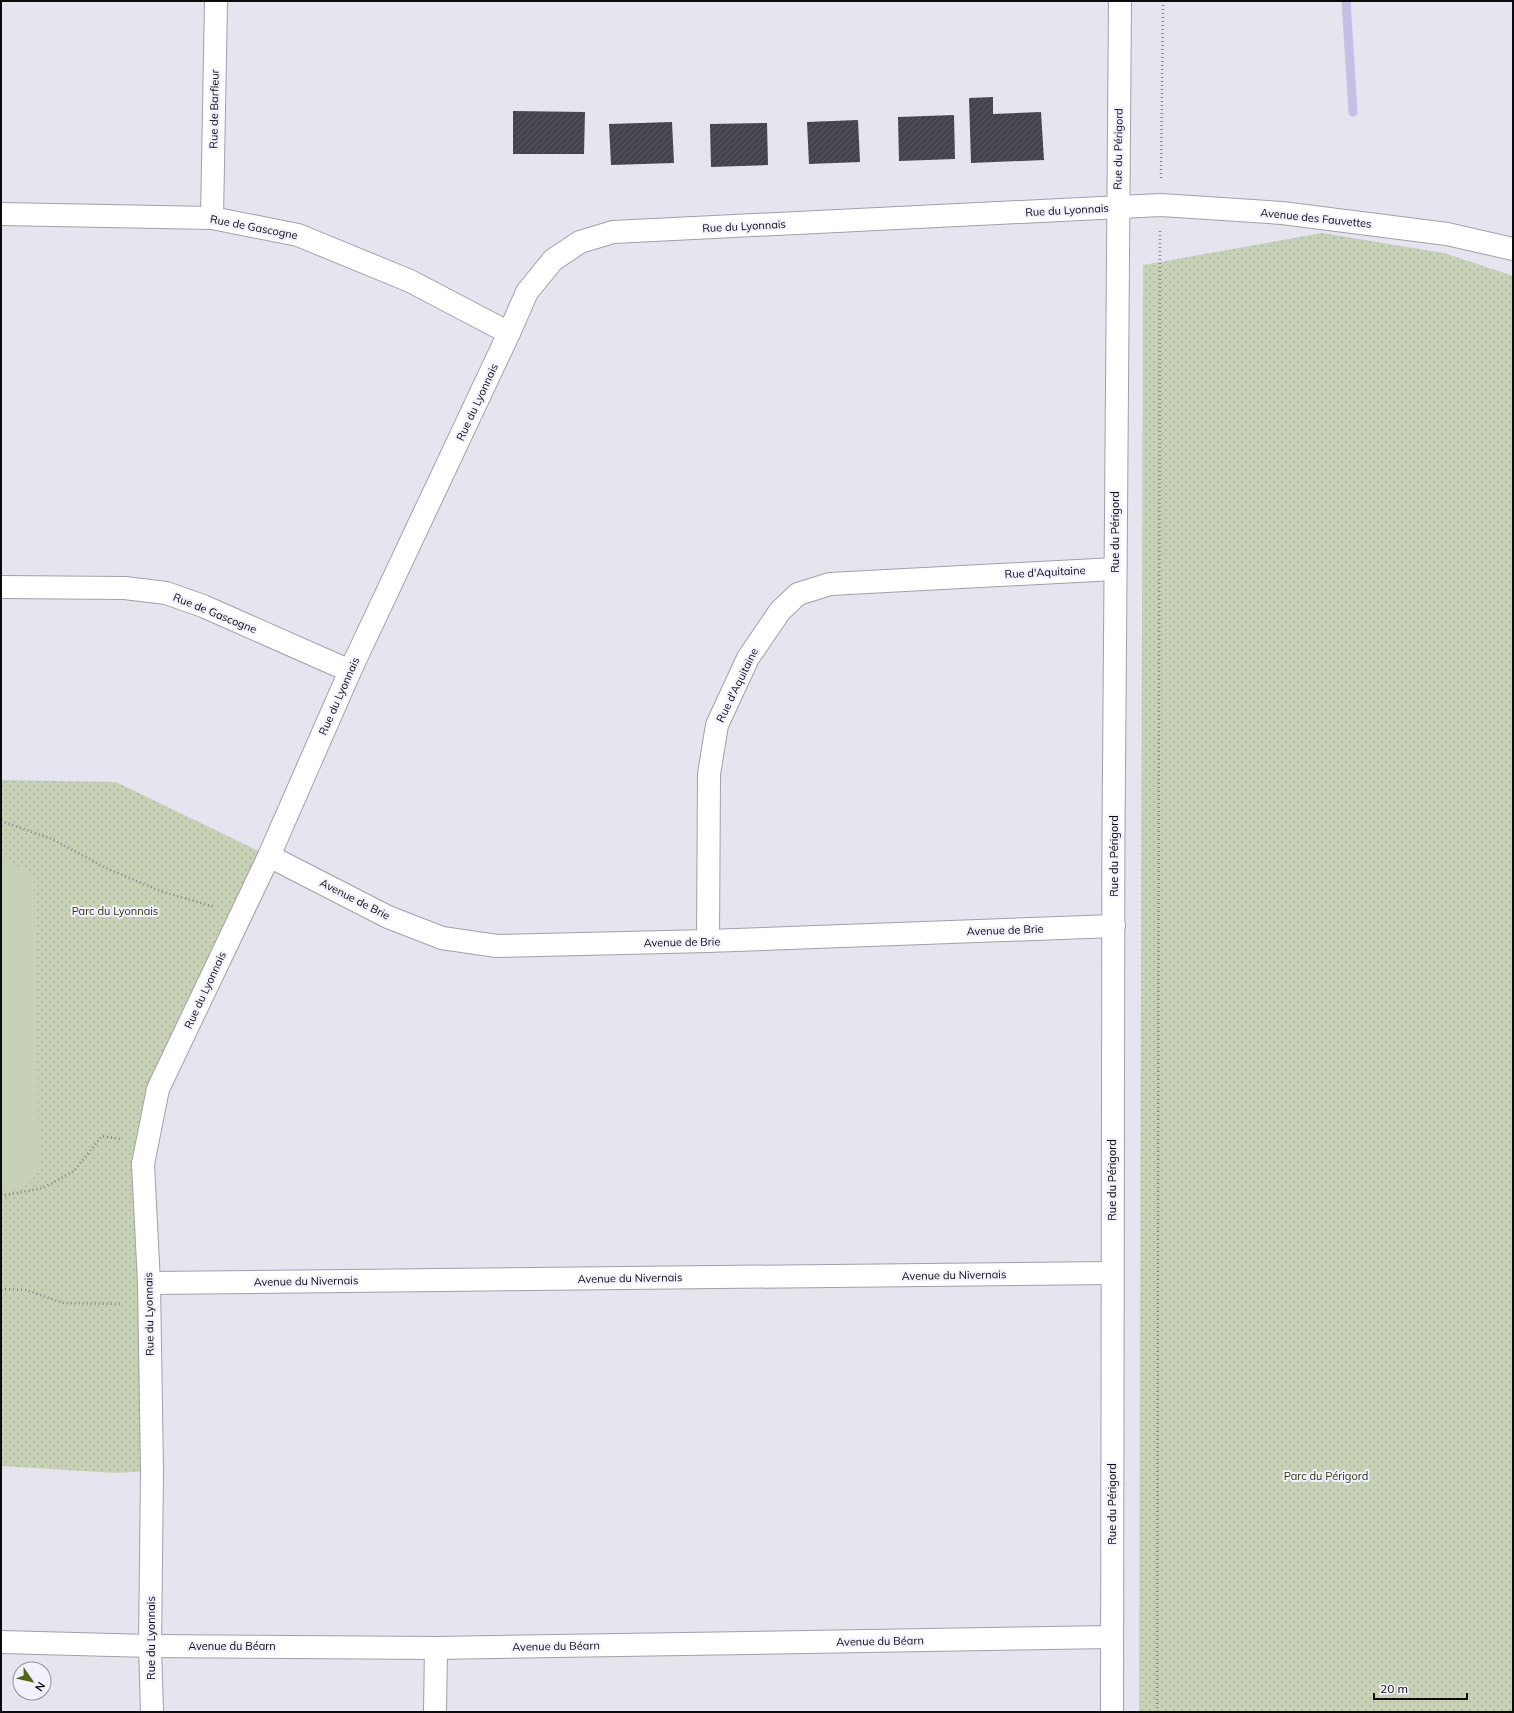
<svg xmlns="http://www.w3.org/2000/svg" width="1514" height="1713" font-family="Mulish,sans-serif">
  <defs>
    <pattern id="grass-dots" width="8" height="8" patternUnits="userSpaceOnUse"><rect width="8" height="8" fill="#c7d1b5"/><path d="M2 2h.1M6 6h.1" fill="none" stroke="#aab29a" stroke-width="1.8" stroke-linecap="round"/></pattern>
    <pattern id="building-hatch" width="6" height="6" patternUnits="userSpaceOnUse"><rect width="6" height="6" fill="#44434b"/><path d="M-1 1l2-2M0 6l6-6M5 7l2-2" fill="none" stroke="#5b5a61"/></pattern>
  </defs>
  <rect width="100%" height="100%" fill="#e5e4ef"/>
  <g fill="url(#grass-dots)">
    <path d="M1322,233L1444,253L1513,276V1712H1139L1143,265Z"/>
    <path d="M1,780L116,782L269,856L158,1089L143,1164L152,1471L116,1473L1,1466Z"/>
  </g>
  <path fill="#c7d1b5" d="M1,858L34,875L39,1171C27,1187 21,1191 1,1190Z"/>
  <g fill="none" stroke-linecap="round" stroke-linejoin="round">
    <path stroke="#c3bfe5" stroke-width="9" d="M1346,1L1353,112"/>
  </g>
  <g fill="url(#building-hatch)">
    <path d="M993,97V114L1041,112L1044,160L971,163L969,98Z"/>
    <path d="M513,111L585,112L584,154H513Z"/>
    <path d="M954,115L955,159L899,161L898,117Z"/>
    <path d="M858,120L860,162L809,164L807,122Z"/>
    <path d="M672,122L674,163L611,165L609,124Z"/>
    <path d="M767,123L768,165L711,167L710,124Z"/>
  </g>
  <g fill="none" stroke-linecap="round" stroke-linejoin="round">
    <defs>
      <g id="minor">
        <path d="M1,214L212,218L298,235L410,281L509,333"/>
        <path d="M212,218L216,1"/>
        <path d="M1,587L125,588L166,593L203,606L350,671"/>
        <path d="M269,856L388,917L442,938L497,946L708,941L1114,926"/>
        <path d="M708,941L709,774L717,725L748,658L780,611L798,594L830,584L1115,569"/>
        <path d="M149,1283L1112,1273"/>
        <path d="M1,1642L150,1646L436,1648L1112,1637"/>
        <path d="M152,1712L150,1646L152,1471L149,1283L143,1164L158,1089L269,856L350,671L509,333L527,292L553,260L580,242L613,232L1161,205L1282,213L1447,234L1513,249"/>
        <path d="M435,1712L436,1648"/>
        <path d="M1112,1712C1113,1142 1112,571 1120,1"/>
      </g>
    </defs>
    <use href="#minor" stroke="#a1a0aa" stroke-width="24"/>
    <g stroke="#84838a" stroke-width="2.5" stroke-dasharray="1 3" stroke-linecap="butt">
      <path d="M1161,178L1163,1"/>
      <path d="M1,821L52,839L108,869L163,892L215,907"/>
      <path d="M1,1196L43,1188L74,1171L102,1136L120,1139"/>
      <path d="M1,1289L26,1290L63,1303L123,1304"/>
      <path d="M1157,1712L1160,231"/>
    </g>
    <use href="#minor" stroke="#fff" stroke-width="22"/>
  </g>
  <g text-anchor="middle" stroke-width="4" stroke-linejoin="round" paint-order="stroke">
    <g font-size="11" fill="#0b0b0e" stroke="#f3f1fd">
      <text transform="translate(214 109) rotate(-89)" y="4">Rue de Barfleur</text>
      <text transform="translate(1118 149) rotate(-89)" y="4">Rue du Périgord</text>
      <text transform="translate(1067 210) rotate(-3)" y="4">Rue du Lyonnais</text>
      <text transform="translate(1316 218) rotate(6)" y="4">Avenue des Fauvettes</text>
      <text transform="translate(744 226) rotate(-3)" y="4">Rue du Lyonnais</text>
      <text transform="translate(254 227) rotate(11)" y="4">Rue de Gascogne</text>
      <text transform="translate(477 402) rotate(-65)" y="4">Rue du Lyonnais</text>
      <text transform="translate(1115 532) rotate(-90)" y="4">Rue du Périgord</text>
      <text transform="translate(1045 572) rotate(-3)" y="4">Rue d'Aquitaine</text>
      <text transform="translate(215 613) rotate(22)" y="4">Rue de Gascogne</text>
      <text transform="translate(737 685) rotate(-64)" y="4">Rue d'Aquitaine</text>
      <text transform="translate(339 696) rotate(-66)" y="4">Rue du Lyonnais</text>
      <text transform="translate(1114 856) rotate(-90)" y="4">Rue du Périgord</text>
      <text transform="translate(355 899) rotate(27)" y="4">Avenue de Brie</text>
      <text transform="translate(1005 930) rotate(-2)" y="4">Avenue de Brie</text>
      <text transform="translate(682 942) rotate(-1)" y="4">Avenue de Brie</text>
      <text transform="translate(205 990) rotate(-65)" y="4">Rue du Lyonnais</text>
      <text transform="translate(1112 1180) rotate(-90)" y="4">Rue du Périgord</text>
      <text transform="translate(954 1275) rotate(-1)" y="4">Avenue du Nivernais</text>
      <text transform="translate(630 1278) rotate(-1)" y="4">Avenue du Nivernais</text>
      <text transform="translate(306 1281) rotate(-1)" y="4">Avenue du Nivernais</text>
      <text transform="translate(149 1314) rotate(-91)" y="4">Rue du Lyonnais</text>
      <text transform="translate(1112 1504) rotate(-90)" y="4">Rue du Périgord</text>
      <text transform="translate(151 1638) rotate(-90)" y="4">Rue du Lyonnais</text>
      <text transform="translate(880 1641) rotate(-1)" y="4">Avenue du Béarn</text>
      <text x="232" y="1650">Avenue du Béarn</text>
      <text transform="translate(556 1646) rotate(-1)" y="4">Avenue du Béarn</text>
    </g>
    <g font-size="11" fill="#2b370c" stroke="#f3f1fd">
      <text x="115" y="915">Parc du Lyonnais</text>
      <text x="1326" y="1480">Parc du Périgord</text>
    </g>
  </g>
  <rect width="1514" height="1713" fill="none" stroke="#0b0b0e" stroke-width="4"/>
  <g transform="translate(32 1681) rotate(124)"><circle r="19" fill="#f3f1fd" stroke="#96959d"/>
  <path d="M0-3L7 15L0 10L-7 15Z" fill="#506613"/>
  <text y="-6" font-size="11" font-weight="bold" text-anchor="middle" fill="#0b0b0e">N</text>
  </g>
  <path d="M1374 1693v6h93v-6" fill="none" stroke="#0b0b0e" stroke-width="2"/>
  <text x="1380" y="1693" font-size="12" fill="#0b0b0e" stroke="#f3f1fd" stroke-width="3" paint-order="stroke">20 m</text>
</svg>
